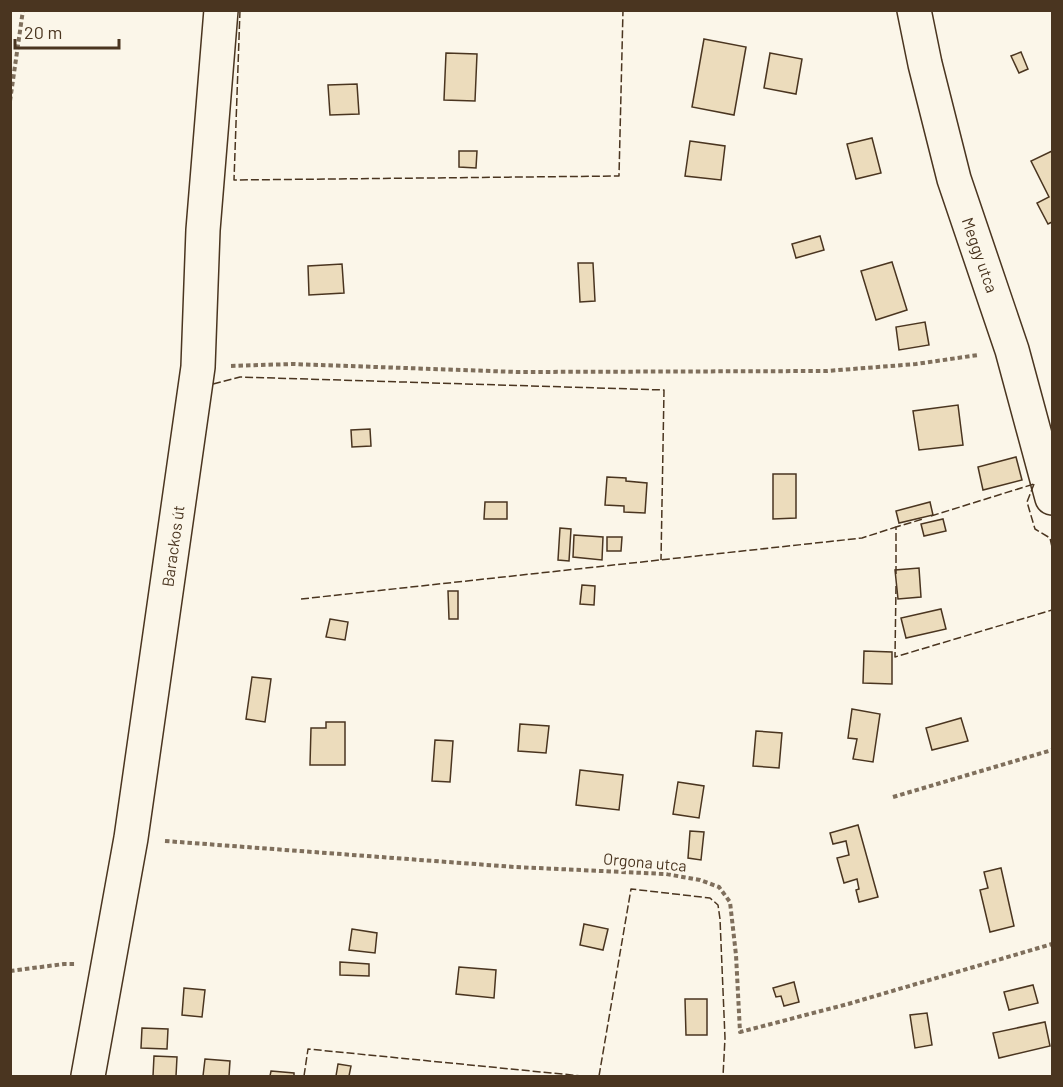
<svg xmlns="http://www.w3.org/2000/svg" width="1063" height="1087" font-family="Barlow,sans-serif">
  <rect width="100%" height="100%" fill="#fbf6e9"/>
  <g fill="#ecdcbc" stroke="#4a3520" stroke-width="1.5">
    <path d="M704,39L746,47L734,115L692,107Z"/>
    <path d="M1021,52L1028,69L1019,73L1011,56Z"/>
    <path d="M446,53L477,54L475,101L444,100Z"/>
    <path d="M770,53L802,59L796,94L764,88Z"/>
    <path d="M357,84L359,114L330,115L328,85Z"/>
    <path d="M872,138L881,173L856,179L847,144Z"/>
    <path d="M690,141L725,146L721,180L685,176Z"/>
    <path d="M459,151H477L476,168L459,167Z"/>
    <path d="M1052,151V222L1048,224L1037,203L1049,197L1031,161Z"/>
    <path d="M820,236L824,250L796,258L792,244Z"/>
    <path d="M892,262L907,310L876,320L861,271Z"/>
    <path d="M578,263H593L595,301L580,302Z"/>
    <path d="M342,264L344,293L309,295L308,266Z"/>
    <path d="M925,322L929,345L899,350L896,327Z"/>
    <path d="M958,405L963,445L919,450L913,411Z"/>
    <path d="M370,429L371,446L352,447L351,430Z"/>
    <path d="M1016,457L1022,480L983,490L978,467Z"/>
    <path d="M773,474H796V518L773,519Z"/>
    <path d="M607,477L626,478V481L647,483L645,513L624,512V506L605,505Z"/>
    <path d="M485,502H507V519H484Z"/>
    <path d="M930,502L933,515L899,523L896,511Z"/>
    <path d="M943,519L946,531L924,536L921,524Z"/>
    <path d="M560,528L571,529L569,561L558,560Z"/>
    <path d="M574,535L603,537L602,560L573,557Z"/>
    <path d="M607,537H622L621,551H607Z"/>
    <path d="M919,568L921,597L898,599L895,570Z"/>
    <path d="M582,585L595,586L594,605L580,604Z"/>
    <path d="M448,591H458V619H449Z"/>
    <path d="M941,609L946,629L906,638L901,618Z"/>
    <path d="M330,619L348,622L345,640L326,637Z"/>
    <path d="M864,651L892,652V684L863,683Z"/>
    <path d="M252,677L271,679L265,722L246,719Z"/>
    <path d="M852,709L880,714L873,762L853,759L857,739L848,738Z"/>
    <path d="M961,718L968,741L932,750L926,728Z"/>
    <path d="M326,722H345V765H310L311,728H326Z"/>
    <path d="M520,724L549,726L546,753L518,751Z"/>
    <path d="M756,731L782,733L779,768L753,766Z"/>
    <path d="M435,740L453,741L450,782L432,781Z"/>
    <path d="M580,770L623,775L619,810L576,805Z"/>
    <path d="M678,782L704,786L699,818L673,814Z"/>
    <path d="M858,825L878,897L859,902L856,890L859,889L857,879L844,883L837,858L849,855L846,841L833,844L830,833Z"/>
    <path d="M690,831L704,832L701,860L688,858Z"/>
    <path d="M1001,868L1014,926L990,932L980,890L988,888L984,872Z"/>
    <path d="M584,924L608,929L603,950L580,945Z"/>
    <path d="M352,929L377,933L375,953L349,950Z"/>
    <path d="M340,962L369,964V976L340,975Z"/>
    <path d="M459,967L496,970L494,998L456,994Z"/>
    <path d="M794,982L799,1002L784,1006L781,996L776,997L773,988Z"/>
    <path d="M1033,985L1038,1003L1009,1010L1004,992Z"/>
    <path d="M184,988L205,990L202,1017L182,1015Z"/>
    <path d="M685,999H707V1035H686Z"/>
    <path d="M927,1013L932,1045L915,1048L910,1015Z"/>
    <path d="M1045,1022L1050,1046L999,1058L993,1033Z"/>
    <path d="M142,1028L168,1029L167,1049L141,1048Z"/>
    <path d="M154,1056L177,1057L176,1076H153Z"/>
    <path d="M205,1059L230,1061L229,1076H203Z"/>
    <path d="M338,1064L351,1066L349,1076H336Z"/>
    <path d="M271,1071L294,1073V1076H270Z"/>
  </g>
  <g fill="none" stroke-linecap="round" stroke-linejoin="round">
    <defs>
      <g id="minor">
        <path d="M914,10L925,64L954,179L1012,350L1052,498"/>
        <path d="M88,1076L131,838L198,367L203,230L221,10"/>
      </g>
    </defs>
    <use href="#minor" stroke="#4a3520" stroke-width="36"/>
    <g stroke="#7f6f5c" stroke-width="4" stroke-dasharray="4.5 3" stroke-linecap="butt">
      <path d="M10,101L23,10"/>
      <path d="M231,366L292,364L518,372L827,371L916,364L978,355"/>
      <path d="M893,797L1052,750"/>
      <path d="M165,841L515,867L666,874L700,880L719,887L730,902L736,955L740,1032L848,1004L1052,944"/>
      <path d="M10,971L64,964H75"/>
    </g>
    <use href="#minor" stroke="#fbf6e9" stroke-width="33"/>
    <g stroke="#4a3520" stroke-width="1.5" stroke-dasharray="8 3" stroke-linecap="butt">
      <path d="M240,10L234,180L619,176L623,10"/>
      <path d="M213,384L240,377L664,390L661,560"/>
      <path d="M1034,484L1027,502L1035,529L1050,538L1052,547"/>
      <path d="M931,516L1034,484"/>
      <path d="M896,574V527L923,519"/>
      <path d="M896,586L895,657L1052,610"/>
      <path d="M301,599L862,538L896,527"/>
      <path d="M304,1076L308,1049L582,1076"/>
      <path d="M599,1076L631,889L710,898L718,905L720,919L725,1038L723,1076"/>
    </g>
  </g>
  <g text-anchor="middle" stroke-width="4.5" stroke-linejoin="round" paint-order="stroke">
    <g font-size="16" fill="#4a3520" stroke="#fbf6e9">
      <text transform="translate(980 255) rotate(71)" y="6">Meggy utca</text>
      <text transform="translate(173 546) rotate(-82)" y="6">Barackos út</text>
      <text transform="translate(645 862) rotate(5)" y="6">Orgona utca</text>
    </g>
  </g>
  <rect width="1063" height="1087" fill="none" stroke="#4a3520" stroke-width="24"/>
  <path d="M15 39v9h104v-9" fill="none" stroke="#4a3520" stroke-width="3"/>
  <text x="24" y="39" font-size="18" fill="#4a3520" stroke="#fbf6e9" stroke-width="4.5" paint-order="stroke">20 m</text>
</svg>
